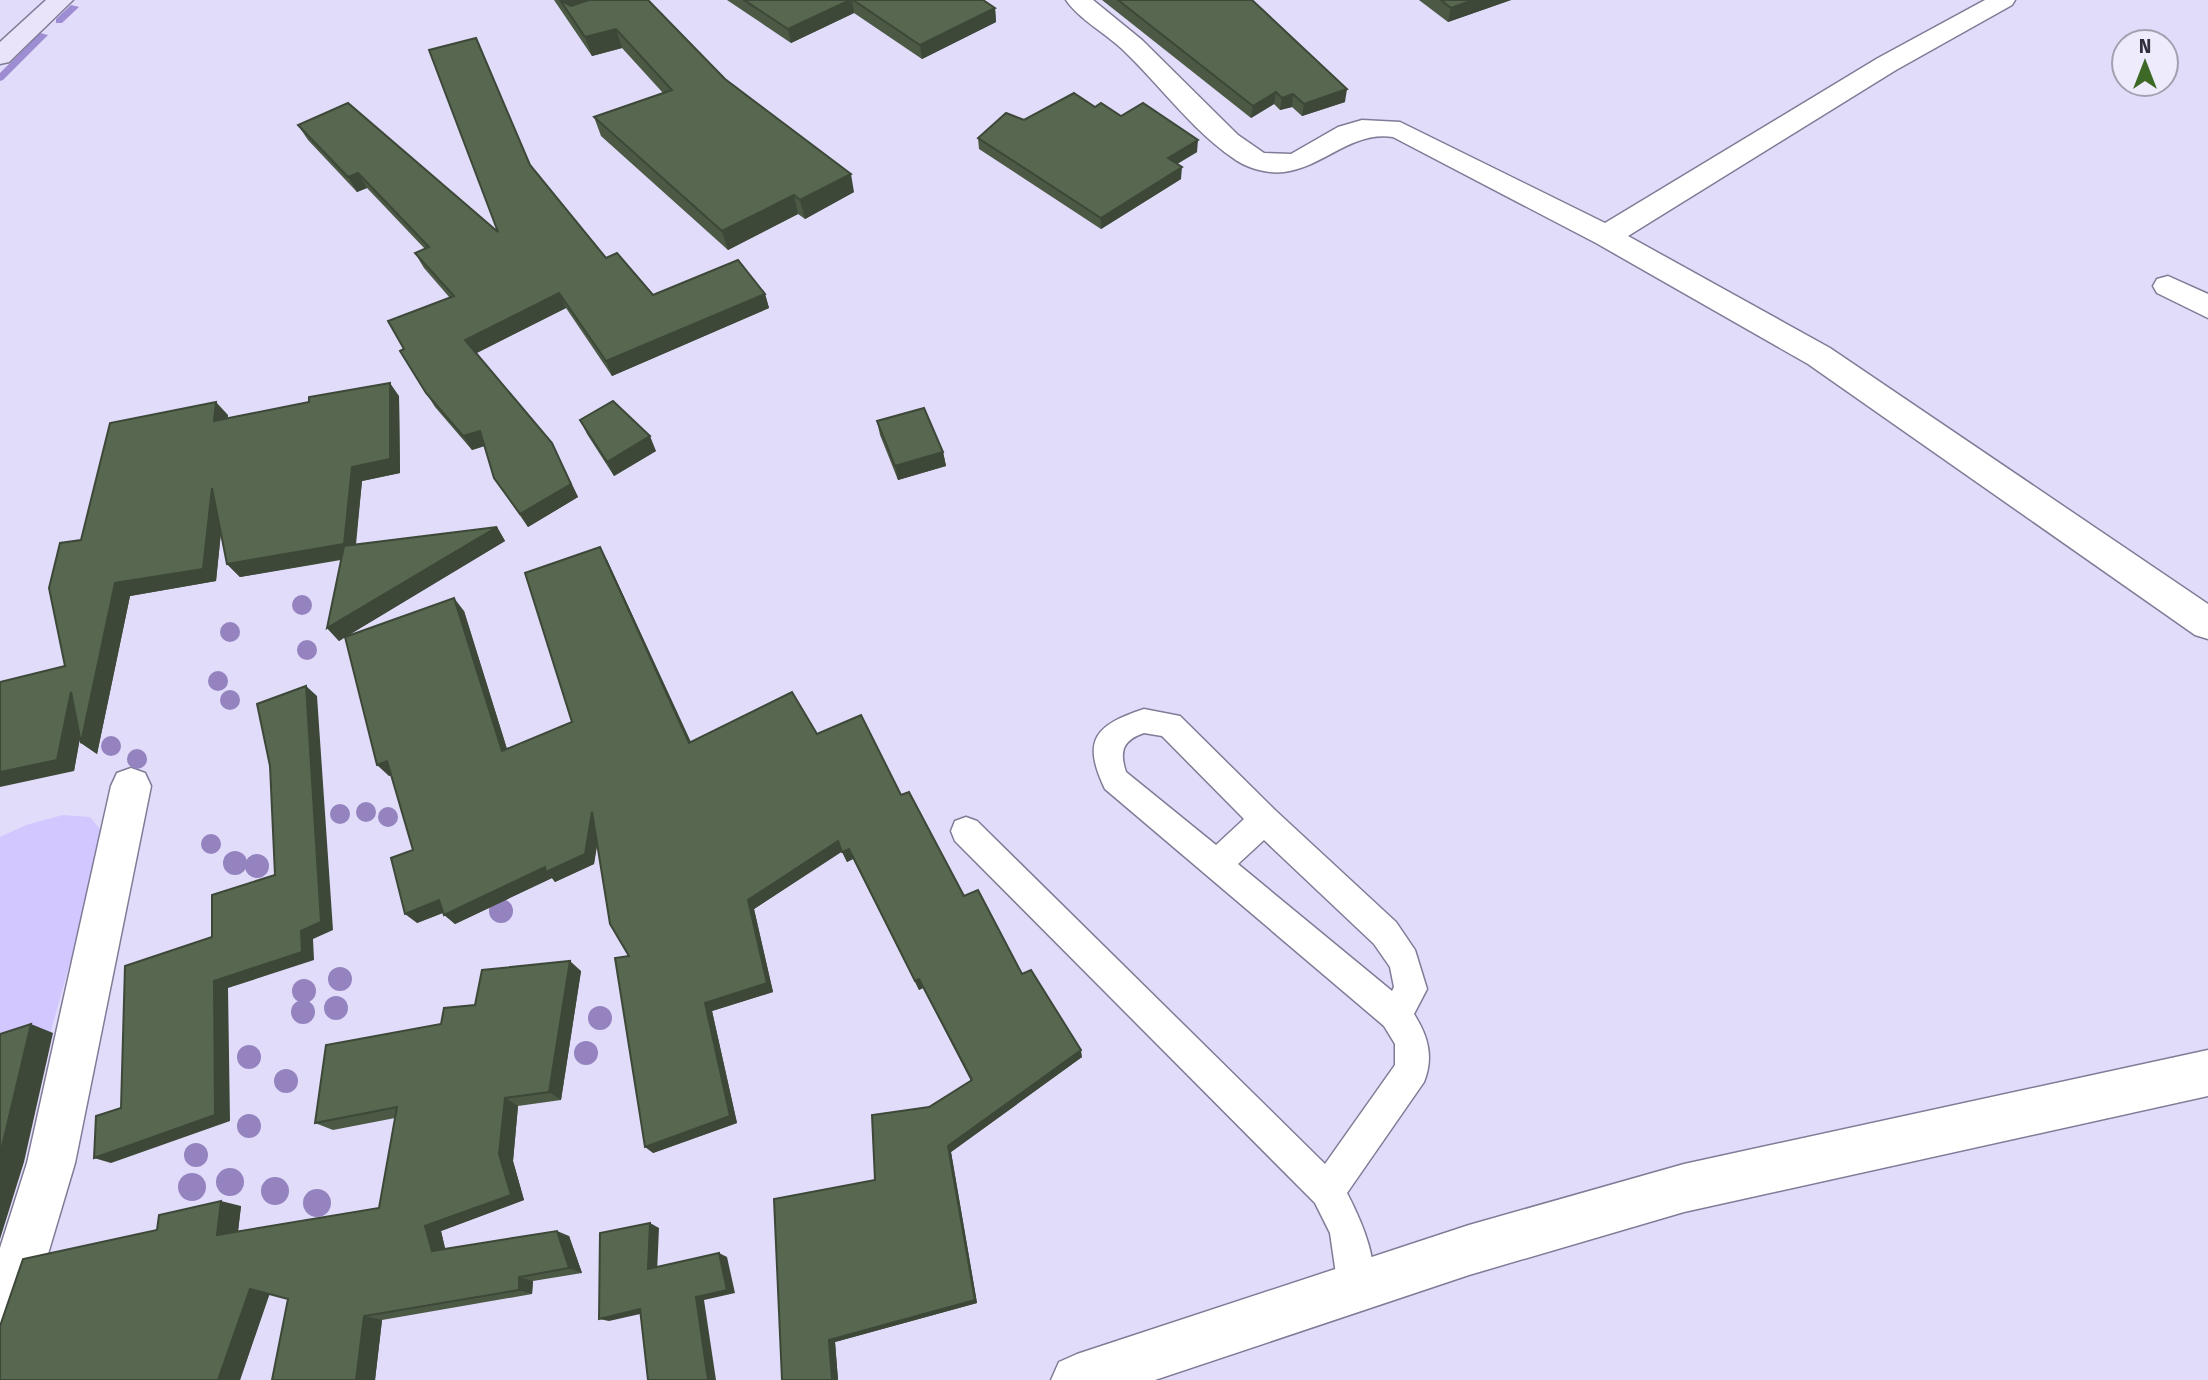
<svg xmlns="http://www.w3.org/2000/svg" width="2208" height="1380" font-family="'Fira Sans',sans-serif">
  <rect width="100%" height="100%" fill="#e1dcfa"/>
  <path fill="#d3c7ff" d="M63,815L90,817L103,833L102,848L50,1034L0,1049V837L26,825Z"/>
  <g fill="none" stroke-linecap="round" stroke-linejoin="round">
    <g fill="#9e8dd3" fill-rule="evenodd">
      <path d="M71,5L79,7L62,23H56V19Z"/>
      <path d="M40,33L48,35L3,80L0,81V73Z"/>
    </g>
    <defs>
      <path id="service" d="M1144,709L1180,716L1275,810L1396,922L1415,950L1427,989L1414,1014C1428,1036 1434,1057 1424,1082L1347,1193C1362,1222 1383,1268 1369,1301L1356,1306L1343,1301L1338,1288L1330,1233L1315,1203L955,841L951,831L955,821L966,817L977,821L1325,1164L1395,1065V1044L1384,1026L1105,789C1081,739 1096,725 1144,709ZM1144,733L1162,736L1244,819L1216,845L1126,772C1119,751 1123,740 1144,733ZM1264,840L1374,944L1390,967L1394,987L1392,991L1238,864Z"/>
      <g id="minor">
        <path d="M1066,0H1093L1142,40L1238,135L1264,153L1291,154L1338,127L1362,120L1400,122L1605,223L1878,58L1985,0H2015L2012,5L1896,70L1628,236L1830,348L2208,604V639L2195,635L1808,364L1596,243L1393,137C1351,131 1324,167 1284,172C1267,174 1246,168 1233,158C1191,129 1159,84 1122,49C1105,33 1079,19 1066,0Z"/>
        <path d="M2168,276L2208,294V318L2157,293L2153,286L2157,279Z"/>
        <path d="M131,768L145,773L151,786L75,1163L26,1328L18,1346L0,1354V1248L27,1163L111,786L117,773Z"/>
        <path d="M2208,1050V1096L1684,1212L1469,1275L1155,1380H1051L1059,1362L1077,1354L1469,1225L1684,1164Z"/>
      </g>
      <path id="secondary" d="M46,0H73L9,62L0,64V42Z"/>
    </defs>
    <use href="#service" stroke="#807b96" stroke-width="3"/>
    <use href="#minor" stroke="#807b96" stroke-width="3"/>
    <use href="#secondary" stroke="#807b96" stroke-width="3"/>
    <use href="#service" fill="#fff" fill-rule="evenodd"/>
    <use href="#minor" fill="#fff" fill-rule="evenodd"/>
    <use href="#secondary" fill="#e9e4fa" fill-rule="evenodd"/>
  </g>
  <g fill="#9483bf">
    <circle cx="302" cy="605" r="10"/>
    <circle cx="230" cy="632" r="10"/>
    <circle cx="307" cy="650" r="10"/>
    <circle cx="218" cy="681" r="10"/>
    <circle cx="230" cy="700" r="10"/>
    <circle cx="111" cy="746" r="10"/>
    <circle cx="137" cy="759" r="10"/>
    <circle cx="366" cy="812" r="10"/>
    <circle cx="340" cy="814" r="10"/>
    <circle cx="388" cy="817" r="10"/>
    <circle cx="211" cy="844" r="10"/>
    <circle cx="235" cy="863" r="12"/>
    <circle cx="257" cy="866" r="12"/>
    <circle cx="501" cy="911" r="12"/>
    <circle cx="340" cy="979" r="12"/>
    <circle cx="304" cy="991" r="12"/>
    <circle cx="336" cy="1008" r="12"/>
    <circle cx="303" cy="1012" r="12"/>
    <circle cx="600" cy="1018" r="12"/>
    <circle cx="586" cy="1053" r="12"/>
    <circle cx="249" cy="1057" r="12"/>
    <circle cx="286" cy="1081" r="12"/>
    <circle cx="249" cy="1126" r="12"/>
    <circle cx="196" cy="1155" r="12"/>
    <circle cx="230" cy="1182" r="14"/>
    <circle cx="192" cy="1187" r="14"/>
    <circle cx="275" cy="1191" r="14"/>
    <circle cx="317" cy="1203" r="14"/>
  </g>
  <g fill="#4b5945">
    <path d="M554,0H648L725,79L854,192L805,219L798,214L728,250L601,136L594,117L663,93L622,48L592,56Z"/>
    <path d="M727,0H984L995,8L996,22L922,59L854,13L791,43Z"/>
    <path d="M1102,0H1252L1345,102L1302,116L1292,107L1280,110L1274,104L1251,118Z"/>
    <path d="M1419,0H1511L1448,22Z"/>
    <path d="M1095,107L1121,116L1197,152L1177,164L1181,179L1101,229L979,149L978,138Z"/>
    <path d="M298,125L498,232L530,166L606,258L653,295L765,294L769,308L612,376L566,308L476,353L552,443L578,497L528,527L494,478L484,446L472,450L435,407L400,351L404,349L450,298L424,268L415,253L425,249L367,188L357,192L308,140Z"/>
    <path d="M399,396L400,473L362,481L356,545L497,527L505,541L347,636L464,611L507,749L572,722L607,560L691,742L817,734L901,795L964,896L1022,974L1082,1057L951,1152L977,1303L835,1342L838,1380H782L875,1180L929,1107L971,1081L923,988L919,990L853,859L847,862L842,851L754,909L773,992L712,1011L737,1123L653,1153L629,956L597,843L594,864L555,882L552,878L455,924L443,913L417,923L413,850L391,775L389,776L345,637L339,641L327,628L341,560L240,577L227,564L221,533L216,581L130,596L97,754L81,743L80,738L74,771L65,666L81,540L228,415L227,419Z"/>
    <path d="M580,420L656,451L614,476L587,434Z"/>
    <path d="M877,421L943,452L946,466L898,480L880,435Z"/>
    <path d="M581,971L561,1100L518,1106L513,1161L524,1200L441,1231L445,1249L569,1236L582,1273L533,1281L532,1294L382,1320L375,1380H272L288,1299L269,1294L240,1380H0L157,1230L241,1206L238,1231L379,1208L395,1118L333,1130L315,1123L441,1024L475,1005Z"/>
  </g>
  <g fill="#3d4838">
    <path d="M560,0H602L570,9Z"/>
    <path d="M850,0H852L854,13L791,43L788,29Z"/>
    <path d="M1473,0H1511L1448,22L1451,8Z"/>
    <path d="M995,8L996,22L922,59L920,45Z"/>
    <path d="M616,29L622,48L592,56L585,37Z"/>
    <path d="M1347,89L1345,102L1302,116L1304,104Z"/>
    <path d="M1276,92L1274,104L1251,118L1253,106Z"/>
    <path d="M1293,94L1292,107L1280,110L1282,98Z"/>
    <path d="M1198,140L1197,152L1167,170L1168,158Z"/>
    <path d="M1182,167L1181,179L1101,229V218Z"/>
    <path d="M358,173L367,188L357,192L348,177Z"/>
    <path d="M851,174L854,192L805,219L800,200Z"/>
    <path d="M794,195L798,214L728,250L722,231Z"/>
    <path d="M559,293L566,308L473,355L465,340Z"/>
    <path d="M765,294L769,308L612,376L606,361Z"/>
    <path d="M390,383L399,396L400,473L362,481L354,557L240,577L227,564L352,467Z"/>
    <path d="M216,402L228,415L225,435L214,421Z"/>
    <path d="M480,431L488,445L472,450L463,436Z"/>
    <path d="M650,436L656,451L614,476L607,462Z"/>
    <path d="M552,443L578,497L528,527L520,514Z"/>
    <path d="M943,452L946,466L898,480L895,466Z"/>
    <path d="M212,488L224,502L216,581L130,596L97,754L81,743L115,583Z"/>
    <path d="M497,527L505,541L339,641L327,628Z"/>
    <path d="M600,547L607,560L696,754L689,743Z"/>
    <path d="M454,598L464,611L511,762L502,751Z"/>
    <path d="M306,686L317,696L333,930L313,939L314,960L228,988L230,1121L111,1163L94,1158L214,981L301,931Z"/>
    <path d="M71,692L86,704L74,771L0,787V772Z"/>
    <path d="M387,761L399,772L389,776L377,765Z"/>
    <path d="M592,812L601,823L594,864L555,882L552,878L455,924L444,915Z"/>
    <path d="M838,841L843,851L754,909L773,992L712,1011L737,1123L653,1153L645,1147L748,900Z"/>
    <path d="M849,849L853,859L847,862L842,852Z"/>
    <path d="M439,900L450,910L417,923L405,914Z"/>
    <path d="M570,961L581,971L561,1100L549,1092Z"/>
    <path d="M919,979L923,988L919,990L915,981Z"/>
    <path d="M31,1024L53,1033L24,1162L0,1239V1155Z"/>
    <path d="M1081,1050L1082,1057L951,1152L977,1303L835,1342L838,1380H832L829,1340L948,1146Z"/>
    <path d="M505,1098L518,1106L513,1161L524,1200L441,1231L447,1256L432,1251L425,1226L499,1154Z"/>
    <path d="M221,1201L241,1206L237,1240L217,1235Z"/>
    <path d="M650,1223L659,1228L657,1273L648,1269Z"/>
    <path d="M557,1231L569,1236L582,1273L569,1268Z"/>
    <path d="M719,1253L727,1257L735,1293L704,1300L716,1380H708L696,1297Z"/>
    <path d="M519,1277L533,1281L532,1294L519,1290Z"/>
    <path d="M250,1289L270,1293L240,1380H218Z"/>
    <path d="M640,1309L649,1312L609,1321L599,1319Z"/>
    <path d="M364,1316L382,1320L375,1380H356Z"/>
  </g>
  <g fill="#576750" stroke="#3d4838" stroke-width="2">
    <path d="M560,0L571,6L589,0H648L725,79L851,174L800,200L794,195L722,231L594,117L672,90L616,29L585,37Z"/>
    <path d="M744,0H850L788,29Z"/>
    <path d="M853,0H983L995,8L920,45Z"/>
    <path d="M1118,0H1252L1347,89L1304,104L1293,94L1282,98L1276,92L1253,106Z"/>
    <path d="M1441,0H1473L1451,8Z"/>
    <path d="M476,38L530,165L606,258L617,253L653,295L738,260L765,294L606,361L559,293L465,340L552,443L571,484L520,514L494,478L480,431L463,436L426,393L400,351L404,349L388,321L454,296L415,253L429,247L358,173L348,177L298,125L348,103L498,232L429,50Z"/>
    <path d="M1074,93L1095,107L1101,103L1121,116L1143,103L1198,140L1168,158L1182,167L1101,218L978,138L1006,113L1024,120Z"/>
    <path d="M390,383V459L352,467L344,544L227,564L212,488L203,569L115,583L81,743L71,692L57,760L0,772V682L65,666L49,588L60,543L81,540L110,423L216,402L214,421L309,402V397Z"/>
    <path d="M613,401L650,436L607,462L580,420Z"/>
    <path d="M924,408L943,452L895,466L877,421Z"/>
    <path d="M497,527L327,628L344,546Z"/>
    <path d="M600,547L689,743L792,692L817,734L861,715L901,795L909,792L964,896L978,890L1022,974L1031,970L1081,1050L948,1146L975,1300L829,1340L832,1380H782L774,1199L875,1180L872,1115L929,1107L972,1080L919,979L915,981L849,849L842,852L838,841L748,900L767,983L705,1003L730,1116L645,1147L615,958L629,956L610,924L592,812L585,854L546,872L545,867L444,915L439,900L405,914L391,858L413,850L387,761L377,765L345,637L454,598L502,751L572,722L525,573Z"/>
    <path d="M306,686L321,922L301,931L302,952L214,981L215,1115L94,1158L96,1116L121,1108L125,966L212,937V895L275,875L270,766L257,704Z"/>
    <path d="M570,961L549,1092L505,1098L499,1154L511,1195L425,1226L432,1251L557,1231L569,1268L519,1277V1290L364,1316L356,1380H272L288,1299L250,1289L218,1380H0V1326L23,1259L157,1230L159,1215L221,1201L217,1235L379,1208L397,1107L315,1123L326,1045L441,1024L444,1008L475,1005L482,970Z"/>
    <path d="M31,1024L0,1155V1034Z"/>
    <path d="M650,1223L648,1269L719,1253L727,1290L696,1297L708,1380H648L640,1309L599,1319L600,1233Z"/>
  </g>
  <g transform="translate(2145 63)"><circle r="33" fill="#eeebfd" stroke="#a3a0b0" stroke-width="2"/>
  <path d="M0-5L12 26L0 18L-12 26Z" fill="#3d6825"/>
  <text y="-10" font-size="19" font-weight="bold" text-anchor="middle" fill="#32303c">N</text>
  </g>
</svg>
